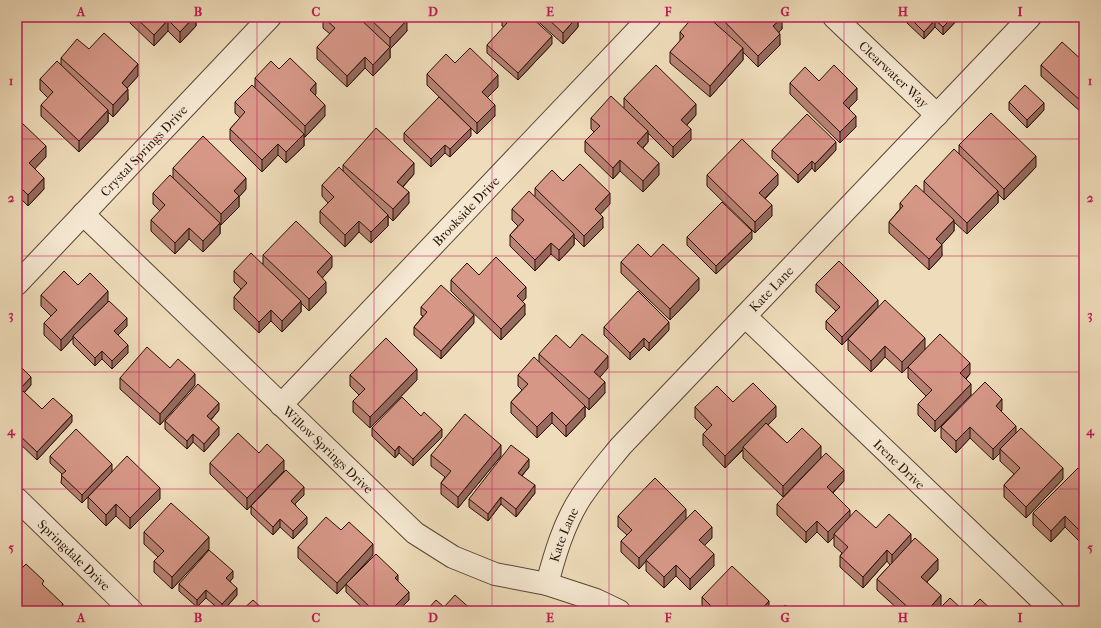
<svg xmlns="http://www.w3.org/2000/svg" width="1101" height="628" font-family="'IM FELL French Canon',serif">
  <rect width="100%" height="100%" fill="#efdcba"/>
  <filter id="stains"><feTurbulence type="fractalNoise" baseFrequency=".005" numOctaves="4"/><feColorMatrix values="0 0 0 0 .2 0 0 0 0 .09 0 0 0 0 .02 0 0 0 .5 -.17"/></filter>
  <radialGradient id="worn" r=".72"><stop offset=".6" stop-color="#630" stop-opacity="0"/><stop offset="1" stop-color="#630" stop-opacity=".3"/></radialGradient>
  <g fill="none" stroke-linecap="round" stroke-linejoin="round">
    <defs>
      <g id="minor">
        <path id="s1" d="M834,17L937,115"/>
        <path id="s2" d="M83,214L415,533L453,557L495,574L547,584L596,600L619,611"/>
        <path id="s3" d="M17,284L270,17"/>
        <path id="s4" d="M745,316L1053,611"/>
        <path id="s5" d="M281,405L650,17"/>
        <path id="s6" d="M17,499L132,611"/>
        <path id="s7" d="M547,584C555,554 564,523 581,497C593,479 607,463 621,446L1030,17"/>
      </g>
    </defs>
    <use href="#minor" stroke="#5a4432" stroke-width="24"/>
    <use href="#minor" stroke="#f5e8d2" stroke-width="22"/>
  </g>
  <g fill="#b88274" stroke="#281104">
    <path d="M130,17H196V26L180,43L168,31L154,46L130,23Z"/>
    <path d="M200,17H207L204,21Z"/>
    <path d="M323,17H403L407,31L390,49V58L373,76L365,68L347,87L317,59V47L330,34L323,28Z"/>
    <path d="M533,17H578V27L563,44Z"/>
    <path d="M710,17H781L782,29L779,32L780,45L758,67L743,52V60L710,97L670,63V52L680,41V32L715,23L710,18Z"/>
    <path d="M907,17H960L943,35L935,27L924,39L907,23Z"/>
    <path d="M502,18L552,44L518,80L487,53V45L504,27L502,26Z"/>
    <path d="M89,49L138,76L127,88L128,100L113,117L108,112V122L79,152L41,116V105L48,98L40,90V79L61,65V58Z"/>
    <path d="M1084,62V111L1082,113L1041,76V65Z"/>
    <path d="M455,63L498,87L487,98L495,116L477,134L427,85V74Z"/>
    <path d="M279,69L316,94L315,95L325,116L305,137L304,136V146L286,163L278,155L262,172L230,140V129L240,118L235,113V102L255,87V78Z"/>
    <path d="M819,81L857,100L849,108L856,127L840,143L790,94V83Z"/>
    <path d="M624,98L696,115L687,125L691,140L673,158L648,133V142L643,148L659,175L643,192L620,171L613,179L585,152V141L594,132L591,129V118L624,108Z"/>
    <path d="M1009,102L1044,110L1027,128L1009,110Z"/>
    <path d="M17,125L46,157L34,169L44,189L28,206L20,198V209L17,212Z"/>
    <path d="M404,133L471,136L450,157L445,153L431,167L404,141Z"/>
    <path d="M959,145L1036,167L1004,200L998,194V203L967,234L954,222V231L941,245L942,256L929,270L889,233V222L900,209V203L924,192V181L959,154Z"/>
    <path d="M772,150H836L815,172L812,168L798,183L772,158Z"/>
    <path d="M343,165L414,174L403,187L409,203L393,221L388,216V226L371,243L359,232L345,247L320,223V211L328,203L322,196V185L343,172Z"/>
    <path d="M173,168L246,189L239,197V207L221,225L220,224V234L203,252L189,239L175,254L151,231V220L160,211L153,204V193L173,178Z"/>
    <path d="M707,175L778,185L765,199L772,216L755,233L707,186Z"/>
    <path d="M563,181L610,204L600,214L603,228L584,247L574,237V245L559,261L551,254L535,271L510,246V235L518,226L512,220V209L535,196V188Z"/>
    <path d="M687,237L752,239L716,274L687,245Z"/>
    <path d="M263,255L332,267L322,278L326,293L309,311L301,303V312L282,332L271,321L259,333L234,309V297L241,289L234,282V271L263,264Z"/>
    <path d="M651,257L699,290L670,320L621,273V262Z"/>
    <path d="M479,275L526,298L522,301L525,315L501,340L451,291V280Z"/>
    <path d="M816,284L878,307L925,349L970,374L966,379L971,395L935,432L918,415V404L926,396L908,378V367L902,373L885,357L871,372L848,350V339L869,317L842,345L826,329V321L836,311L816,292Z"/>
    <path d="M78,285L108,301L127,326L118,335L128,353L112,369L102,359L95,366L73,344V338L61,351L44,335V323L51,316L41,306V295Z"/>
    <path d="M421,307L474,323L441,359L414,335V327L423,316L421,315Z"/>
    <path d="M604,327L669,330L649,351L644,346L630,360L604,335Z"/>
    <path d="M570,348L608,368L599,377L605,393L589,410L585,406V417L566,437L552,423L537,438L511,413V402L522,390L518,386V375L539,362V354Z"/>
    <path d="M17,363L31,385L24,393L42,409L72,422L37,460L17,441V397H18L17,396Z"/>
    <path d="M170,368L195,385L160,425L120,389V378Z"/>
    <path d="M350,375L417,380L370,428L353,412V401L359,395L350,386Z"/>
    <path d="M733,402L776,417L768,425L787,443L821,458L783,497L743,458V450L725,468L703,445V434L707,430L695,418V407Z"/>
    <path d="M219,410L211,420L219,435L204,452L193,442L187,449L165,429V421Z"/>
    <path d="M1002,410L1001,411L1016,433L1063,479L1026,518L1004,497V485L1014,474L1000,461V453L993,460L970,438L956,453L941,438V427Z"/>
    <path d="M372,428L442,437L413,466L399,453L395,458L372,436Z"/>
    <path d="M259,453L284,471L247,510L210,474V463Z"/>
    <path d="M431,455L501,456L458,508L441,494V483L445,477L431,466Z"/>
    <path d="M50,456L112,472L160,499L130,529L116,516L106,526L88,508V497L82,503L61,483L62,474L50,463Z"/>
    <path d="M529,467L522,476L535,493L516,517L501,504L488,521L469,507V499Z"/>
    <path d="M1084,474V546L1065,527L1051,542L1033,525V513Z"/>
    <path d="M844,481L833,493L850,517L911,543L938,570L927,582L941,606L937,611H900L877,590V579L890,565L887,561L863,588L840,567V556L842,553L834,546V537L828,543L817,532L806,543L777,515V504Z"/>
    <path d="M304,495L295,504L307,524L293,539L280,527L273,535L251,514V506Z"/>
    <path d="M618,516L686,519L712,538L704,545L714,566L690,590L676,576L664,588L646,571V561L639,569L621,552V541L627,535L618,527Z"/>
    <path d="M341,530L373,555L337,594L298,558V547Z"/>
    <path d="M144,532L209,549L172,589L154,572V561L158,557L144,544Z"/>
    <path d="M233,578L230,581L237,595L223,611H221L206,598L197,607L179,591V584Z"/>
    <path d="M398,582L409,600L398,611H366L346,592V584Z"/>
    <path d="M702,597L769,609L767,611H708L702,605Z"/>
  </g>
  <g fill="#966a5e" stroke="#281104">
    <path d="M194,17H196V26L180,43V32Z"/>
    <path d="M204,17H207L204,21Z"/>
    <path d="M577,17H578V27L563,44V33Z"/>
    <path d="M953,17H960L943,35V27Z"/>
    <path d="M782,18V29L773,38V26Z"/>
    <path d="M168,20V31L154,46V35Z"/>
    <path d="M407,20V31L390,49V58L373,76V65L390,47V38Z"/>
    <path d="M935,20V27L924,39V32Z"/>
    <path d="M780,34V45L758,67V56Z"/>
    <path d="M552,36V44L518,80V73Z"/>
    <path d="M743,48V60L710,97V86Z"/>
    <path d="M365,57V68L347,87V76Z"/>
    <path d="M138,64V76L122,94V83Z"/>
    <path d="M498,75V87L482,103V92Z"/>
    <path d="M316,83V94L310,101V90Z"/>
    <path d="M857,88V100L843,114V103Z"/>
    <path d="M128,89V100L113,117V105Z"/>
    <path d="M1084,100V111L1082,113V102Z"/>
    <path d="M1044,103V110L1027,128V120Z"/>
    <path d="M696,104V115L681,131V120Z"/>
    <path d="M325,105V116L305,137V126Z"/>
    <path d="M495,105V116L477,134V123Z"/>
    <path d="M108,110V122L79,152V141Z"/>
    <path d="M856,116V127L840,143V132Z"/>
    <path d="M471,128V136L450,157V149Z"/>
    <path d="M691,129V140L673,158V147Z"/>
    <path d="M648,131V142L637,154V143Z"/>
    <path d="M304,134V146L286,163V152Z"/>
    <path d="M836,142V150L815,172V164Z"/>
    <path d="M278,144V155L262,172V160Z"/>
    <path d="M445,145V153L431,167V159Z"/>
    <path d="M46,146V157L29,175V163Z"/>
    <path d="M1036,156V167L1004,200V189Z"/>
    <path d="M620,160V171L613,179V168Z"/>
    <path d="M812,161V168L798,183V175Z"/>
    <path d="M414,163V174L397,193V182Z"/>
    <path d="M659,163V175L643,192V181Z"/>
    <path d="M778,174V185L759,204V193Z"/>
    <path d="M44,178V189L28,206V195Z"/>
    <path d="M246,178V189L239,197V207L221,225V214L234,191Z"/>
    <path d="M998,191V203L967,234V223Z"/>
    <path d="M409,192V203L393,221V209Z"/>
    <path d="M610,193V204L595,220V209Z"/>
    <path d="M20,198V209L17,212V201Z"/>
    <path d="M772,205V216L755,233V222Z"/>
    <path d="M388,215V226L371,243V232Z"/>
    <path d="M603,217V228L584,247V236Z"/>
    <path d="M954,220V231L936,251V239Z"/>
    <path d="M359,221V232L345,247V235Z"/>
    <path d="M220,223V234L203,252V241Z"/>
    <path d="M189,228V239L175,254V243Z"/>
    <path d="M752,231V239L716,274V266Z"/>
    <path d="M574,234V245L559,261V250Z"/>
    <path d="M551,243V254L535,271V260Z"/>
    <path d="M942,245V256L929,270V259Z"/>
    <path d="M332,256V267L317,284V272Z"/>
    <path d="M699,278V290L670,320V309Z"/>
    <path d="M326,282V293L309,311V299Z"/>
    <path d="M526,287V298L517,307V296Z"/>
    <path d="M108,291V302L73,336V338L61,351V340Z"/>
    <path d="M878,300V307L842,345V337Z"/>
    <path d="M301,301V312L282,332V321Z"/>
    <path d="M525,304V315L501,340V329Z"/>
    <path d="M271,310V321L259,333V322Z"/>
    <path d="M474,315V323L441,359V351Z"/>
    <path d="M127,318V326L114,339V331Z"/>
    <path d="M669,322V330L649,351V343Z"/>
    <path d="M644,338V346L630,360V353Z"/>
    <path d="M925,338V350L902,373V362Z"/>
    <path d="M128,345V353L112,369V361Z"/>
    <path d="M885,346V357L871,372V361Z"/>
    <path d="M102,351V359L95,366V358Z"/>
    <path d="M608,356V368L594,384V372Z"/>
    <path d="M970,363V374L960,384V373Z"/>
    <path d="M417,369V380L370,428V417Z"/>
    <path d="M195,374V385L160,425V414Z"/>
    <path d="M31,377V385L19,398V390Z"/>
    <path d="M605,382V393L589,410V399Z"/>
    <path d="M971,384V395L935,432V421Z"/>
    <path d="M1002,399V410L996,417V406Z"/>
    <path d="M219,403V410L207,424V416Z"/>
    <path d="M585,406V417L566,437V426Z"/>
    <path d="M776,406V417L744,448L743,447V449L725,468V456Z"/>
    <path d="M552,412V423L537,438V427Z"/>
    <path d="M72,415V422L37,460V452Z"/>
    <path d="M1016,426V437L1000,449V453L993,460V449Z"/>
    <path d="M219,427V435L204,452V444Z"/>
    <path d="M970,427V438L956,453V441Z"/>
    <path d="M442,429V437L413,466V459Z"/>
    <path d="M193,434V442L187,449V441Z"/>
    <path d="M501,445V456L458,508V497Z"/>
    <path d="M399,446V453L395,458V451Z"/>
    <path d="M821,446V458L783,497V486Z"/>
    <path d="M529,459V467L518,480V473Z"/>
    <path d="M284,460V471L247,510V498Z"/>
    <path d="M112,464V472L82,503V495Z"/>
    <path d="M1063,468V479L1026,518V507Z"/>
    <path d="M844,470V481L827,498V487Z"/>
    <path d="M535,485V493L516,517V509Z"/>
    <path d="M304,487V495L291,508V501Z"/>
    <path d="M160,488V499L130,529V518Z"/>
    <path d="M501,497V504L488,521V514Z"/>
    <path d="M116,504V516L106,526V515Z"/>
    <path d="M686,509V520L646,560V561L639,569V558Z"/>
    <path d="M850,510V521L834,534V537L828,543V532Z"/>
    <path d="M1065,516V527L1051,542V531Z"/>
    <path d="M307,517V524L293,539V531Z"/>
    <path d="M280,519V527L273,535V527Z"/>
    <path d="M817,521V532L806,543V532Z"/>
    <path d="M712,527V538L699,551V540Z"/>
    <path d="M911,534V545L892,566V555Z"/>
    <path d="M209,537V549L172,589V577Z"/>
    <path d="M373,544V555L337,594V583Z"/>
    <path d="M887,550V561L863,588V577Z"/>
    <path d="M714,554V566L690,590V579Z"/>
    <path d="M938,559V570L921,588V577Z"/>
    <path d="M22,560V568L17,573V566Z"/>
    <path d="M676,565V576L664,588V577Z"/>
    <path d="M233,571V578L226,586V578Z"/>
    <path d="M398,575V583L395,578Z"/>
    <path d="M237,588V595L223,611H222V604Z"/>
    <path d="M206,590V598L197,607V600Z"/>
    <path d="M409,592V600L398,611H390Z"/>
    <path d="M941,595V606L937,611H927Z"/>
    <path d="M769,601V609L767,611H760Z"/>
    <path d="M63,604V611H56Z"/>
  </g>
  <g fill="#d69787" stroke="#281104">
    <path d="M135,17H194L180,32L168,20L154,35Z"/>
    <path d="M323,17H358L390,47L373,65L365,57L347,76L317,47L335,28Z"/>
    <path d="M368,17H403L407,20L390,38Z"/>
    <path d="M502,17H531L552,36L518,73L487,45L507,23L502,18Z"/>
    <path d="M546,17H577L563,33Z"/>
    <path d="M693,17H708L743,48L710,86L670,52L684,36L680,32Z"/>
    <path d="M720,17H781L782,18L773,26L780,34L758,56Z"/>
    <path d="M909,17H953L943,27L935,20L924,32Z"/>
    <path d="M104,33L138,64L122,83L128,89L113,105L61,58L77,39L89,49Z"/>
    <path d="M1062,42L1084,62V100L1082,102L1041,65Z"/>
    <path d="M470,48L498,75L482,92L495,105L477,123L427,74L446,54L455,63Z"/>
    <path d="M290,58L316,83L310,90L325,105L305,126L255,78L271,61L279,69Z"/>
    <path d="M57,61L108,110L79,141L41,105L53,92L40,79Z"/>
    <path d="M656,65L696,104L681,120L691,129L673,147L624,98Z"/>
    <path d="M834,65L857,88L843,103L856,116L840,132L790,83L805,67L819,81Z"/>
    <path d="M252,85L304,134L286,152L278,144L262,160L230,129L245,112L235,102Z"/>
    <path d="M1025,85L1044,103L1027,120L1009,102Z"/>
    <path d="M611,96L648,131L637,143L659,163L643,181L620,160L613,168L585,141L600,126L591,118Z"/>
    <path d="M439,97L471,128L450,149L445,145L431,159L404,133Z"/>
    <path d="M991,113L1036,156L1004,189L959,145Z"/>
    <path d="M807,114L836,142L815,164L812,161L798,175L772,150Z"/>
    <path d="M21,122L46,146L29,163L44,178L28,195L17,184V125Z"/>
    <path d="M376,128L414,163L397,182L409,192L393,209L343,165Z"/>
    <path d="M203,136L246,178L234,191L239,196L221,214L173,168Z"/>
    <path d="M742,139L778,174L759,193L772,205L755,222L707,175Z"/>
    <path d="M954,149L998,191L967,223L924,181Z"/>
    <path d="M580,164L610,193L595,209L603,217L584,236L535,188L552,170L563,181Z"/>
    <path d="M339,167L388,215L371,232L359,221L345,235L320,211L334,197L322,185Z"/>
    <path d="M170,175L220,223L203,241L189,228L175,243L151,220L165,205L153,193Z"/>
    <path d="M916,185L954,220L936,239L942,245L929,259L889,222L903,206L900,203Z"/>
    <path d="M529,191L574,234L559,250L551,243L535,260L510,235L524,220L512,209Z"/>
    <path d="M17,195L20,198L17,201Z"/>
    <path d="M722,202L752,231L716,266L687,237Z"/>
    <path d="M296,221L332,256L317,272L326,282L309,299L263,255Z"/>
    <path d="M638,244L651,257L663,244L699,278L670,309L621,262Z"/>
    <path d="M251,253L301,301L282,321L271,310L259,322L234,297L247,283L234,271Z"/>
    <path d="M496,257L526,287L517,296L525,304L501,329L451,280L467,263L479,275Z"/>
    <path d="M839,261L878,300L842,337L826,321L840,307L816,284Z"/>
    <path d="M64,271L78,285L90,273L108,291L61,340L44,323L57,310L41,295Z"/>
    <path d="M441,285L474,315L441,351L414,327L427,312L421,307Z"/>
    <path d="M638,291L669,322L649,343L644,338L630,353L604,327Z"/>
    <path d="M885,300L925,338L902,362L885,346L871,361L848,339Z"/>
    <path d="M109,301L127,318L114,331L128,345L112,361L102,351L95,358L73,336Z"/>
    <path d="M582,334L608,356L594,372L605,382L589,399L539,354L556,335L570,348Z"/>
    <path d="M940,334L970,363L960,373L971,384L935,421L918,404L932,390L908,367Z"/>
    <path d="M386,338L417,369L370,417L353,401L365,389L350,375Z"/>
    <path d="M147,347L170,368L178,359L195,374L160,414L120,378Z"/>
    <path d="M534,357L585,406L566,426L552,412L537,427L511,402L528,384L518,375Z"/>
    <path d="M17,363L31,377L19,390L17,388Z"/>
    <path d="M985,382L1002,399L996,406L1016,426L993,449L970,427L956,441L941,427Z"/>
    <path d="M753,383L776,406L725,456L703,434L712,425L695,407L717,386L733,402Z"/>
    <path d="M198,384L219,403L207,416L219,427L204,444L193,434L187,441L165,421Z"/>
    <path d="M23,391L42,409L53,398L72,415L37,452L17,433V397Z"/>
    <path d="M402,397L421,416L424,412L442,429L413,459L399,446L395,451L372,428Z"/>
    <path d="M465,414L501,445L458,497L441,483L451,471L431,455Z"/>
    <path d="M766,423L787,443L802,428L821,446L783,486L743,447Z"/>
    <path d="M1021,428L1063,468L1026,507L1004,485L1020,468L1000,449Z"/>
    <path d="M76,429L112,464L82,495L61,475L66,471L50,456Z"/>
    <path d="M238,433L259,453L267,444L284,460L247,498L210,463Z"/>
    <path d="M511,445L529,459L518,473L535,485L516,509L501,497L488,514L469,499Z"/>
    <path d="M826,453L844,470L827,487L850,510L828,532L817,521L806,532L777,504Z"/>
    <path d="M127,456L160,488L130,518L116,504L106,515L88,497Z"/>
    <path d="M1078,468L1084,474V535L1065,516L1051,531L1033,513Z"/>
    <path d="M286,470L304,487L291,501L307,517L293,531L280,519L273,527L251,506Z"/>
    <path d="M655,478L686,509L639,558L621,541L632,530L618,516Z"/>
    <path d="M171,503L209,537L172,577L154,561L164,551L144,532Z"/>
    <path d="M695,510L712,527L699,540L714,554L690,579L676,565L664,577L646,560Z"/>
    <path d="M856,510L876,528L889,514L911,534L892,555L887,550L863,577L840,556L848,547L834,534Z"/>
    <path d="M326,517L341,530L349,522L373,544L337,583L298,547Z"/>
    <path d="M915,538L938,559L921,577L941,595L927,611H912L877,579Z"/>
    <path d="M209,550L233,571L226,578L237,588L222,604L206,590L197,600L179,584Z"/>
    <path d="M376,554L398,575L395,578L409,592L390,611H374L346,584Z"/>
    <path d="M17,556L22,560L17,566Z"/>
    <path d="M26,564L44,581L42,584L63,604L56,611H17V573Z"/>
    <path d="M732,566L769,601L760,611H716L702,597Z"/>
    <path d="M455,595L473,611H426L436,600L444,607Z"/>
    <path d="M950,598L964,611H937Z"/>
    <path d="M980,599L993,611H968Z"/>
    <path d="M253,600L265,611H241Z"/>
    <path d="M785,605L792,611H779Z"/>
  </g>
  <path fill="none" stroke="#c2185b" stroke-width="1" stroke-opacity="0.55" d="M139,17V611M257,17V611M374,17V611M492,17V611M609,17V611M727,17V611M844,17V611M962,17V611M17,139H1084M17,256H1084M17,372H1084M17,489H1084"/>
  <g text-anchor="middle" stroke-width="3" stroke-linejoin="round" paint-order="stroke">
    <g font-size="13" fill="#281104" stroke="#f5e8d2">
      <text dy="5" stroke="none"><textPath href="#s1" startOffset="83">Clearwater Way</textPath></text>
      <text dy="5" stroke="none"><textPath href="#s3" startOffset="184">Crystal Springs Drive</textPath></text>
      <text dy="5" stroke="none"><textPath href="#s5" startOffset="268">Brookside Drive</textPath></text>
      <text dy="5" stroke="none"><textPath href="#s7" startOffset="376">Kate Lane</textPath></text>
      <text dy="5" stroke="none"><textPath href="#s2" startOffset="340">Willow Springs Drive</textPath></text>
      <text dy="5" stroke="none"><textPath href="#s4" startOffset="214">Irene Drive</textPath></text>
      <text dy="5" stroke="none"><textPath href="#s7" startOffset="52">Kate Lane</textPath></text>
      <text dy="5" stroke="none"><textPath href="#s6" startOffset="80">Springdale Drive</textPath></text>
    </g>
  </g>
  <rect width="1101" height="628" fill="none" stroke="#efdcba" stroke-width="44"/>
  <rect x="22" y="22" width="1057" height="584" fill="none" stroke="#c2185b" stroke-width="1.5"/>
  <g font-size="13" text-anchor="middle" font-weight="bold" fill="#c2185b">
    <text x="81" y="16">A</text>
    <text x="198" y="16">B</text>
    <text x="316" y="16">C</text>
    <text x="433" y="16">D</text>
    <text x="550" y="16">E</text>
    <text x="668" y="16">F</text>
    <text x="785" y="16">G</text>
    <text x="903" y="16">H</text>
    <text x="1020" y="16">I</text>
    <text x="11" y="85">1</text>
    <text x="1090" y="85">1</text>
    <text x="11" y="202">2</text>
    <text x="1090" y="202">2</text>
    <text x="11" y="319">3</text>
    <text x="1090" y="319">3</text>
    <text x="11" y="435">4</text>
    <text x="1090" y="435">4</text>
    <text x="11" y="552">5</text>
    <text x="1090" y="552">5</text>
    <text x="81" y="622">A</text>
    <text x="198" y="622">B</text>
    <text x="316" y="622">C</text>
    <text x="433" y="622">D</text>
    <text x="550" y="622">E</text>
    <text x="668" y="622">F</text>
    <text x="785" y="622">G</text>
    <text x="903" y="622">H</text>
    <text x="1020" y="622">I</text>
  </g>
  <rect width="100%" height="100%" filter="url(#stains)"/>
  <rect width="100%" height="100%" fill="url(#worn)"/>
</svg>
